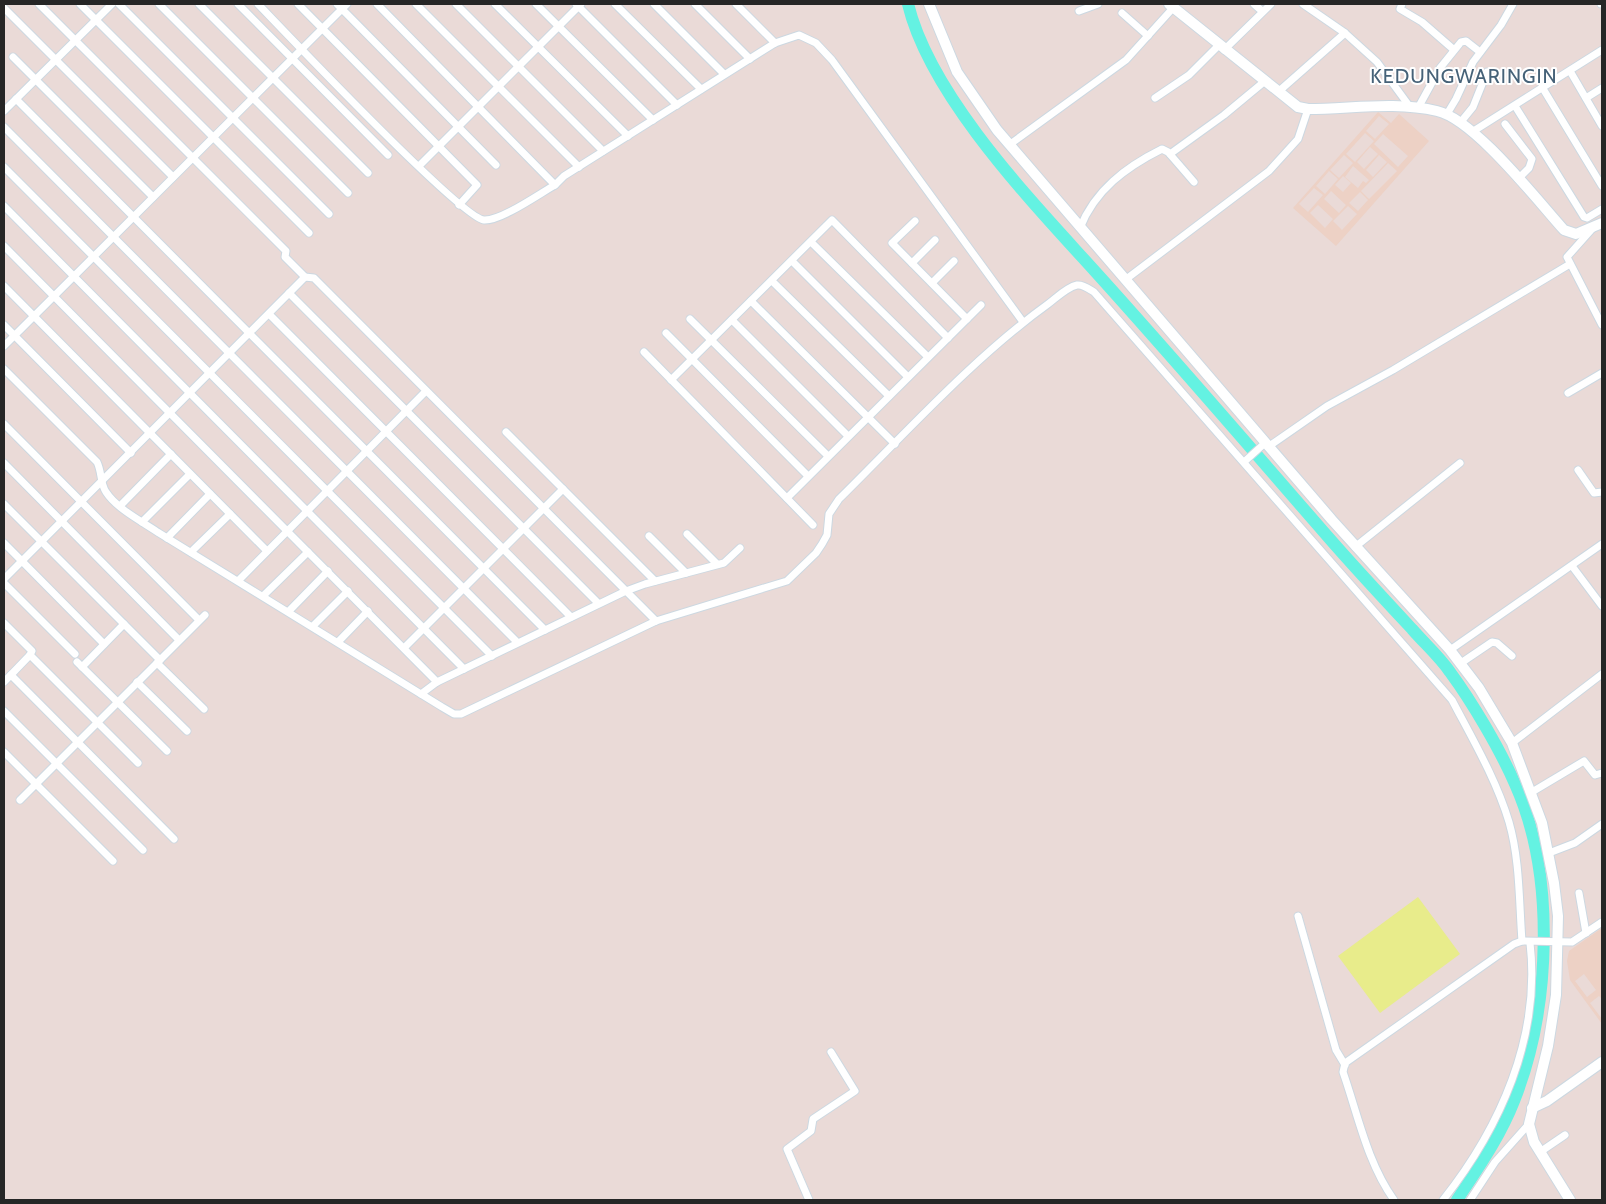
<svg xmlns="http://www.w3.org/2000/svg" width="1606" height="1204" font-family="Cabin,sans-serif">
  <rect width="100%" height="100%" fill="#eadad7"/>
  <g fill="#edd1c5" fill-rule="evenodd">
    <path d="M1378,112L1391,123L1399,114L1429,141L1336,246L1293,208ZM1379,116L1389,124L1375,139L1366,131ZM1365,133L1374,141L1355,162L1346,154ZM1383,134L1408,156L1398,167L1374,144ZM1370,147L1378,154L1364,169L1357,162ZM1344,155L1353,163L1339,178L1330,170ZM1379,155L1387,162L1373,177L1366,170ZM1388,163L1397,171L1369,199L1361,191ZM1353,166L1369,180L1366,183L1363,181L1358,188L1345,177ZM1329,171L1338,179L1325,194L1316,186ZM1343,176L1351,183L1343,192L1335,185ZM1314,188L1323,195L1308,212L1299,204ZM1331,191L1346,205L1339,213L1324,199ZM1360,192L1368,200L1358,211L1349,203ZM1318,205L1333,219L1325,228L1310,213ZM1348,206L1357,214L1342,230L1333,221Z"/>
    <path d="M1602,928V999L1599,996L1590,1003L1602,1019V1024L1570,980L1567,961L1569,951ZM1584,974L1596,990L1587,997L1575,981Z"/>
  </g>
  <path fill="#e8ec8b" d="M1418,897L1460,954L1380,1013L1338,956Z"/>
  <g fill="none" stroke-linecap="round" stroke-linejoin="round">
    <path stroke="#64f2e2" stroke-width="12" d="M908,4C929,91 1021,190 1082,257C1166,349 1247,444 1329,538C1356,569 1384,599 1412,629C1424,643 1439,656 1450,672C1472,702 1500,749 1515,784C1556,875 1551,1008 1514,1101C1500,1137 1478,1168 1457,1200"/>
    <defs>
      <g id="street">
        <path d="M39,4L286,251L285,257L305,277L314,278L656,621"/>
        <path d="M80,4L309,233"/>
        <path d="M119,4L329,214"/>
        <path d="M159,4L348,193"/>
        <path d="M199,4L368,173"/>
        <path d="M238,4L388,155"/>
        <path d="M258,4C286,33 461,218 484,220C501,221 539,194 555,185"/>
        <path d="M298,4L477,185L459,205"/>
        <path d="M337,4L496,165"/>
        <path d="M377,4L555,185L564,176L775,43L799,35L816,43L832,60L1023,322"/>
        <path d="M416,4L579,167"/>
        <path d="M456,4L603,151"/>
        <path d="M495,4L628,136"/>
        <path d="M536,4L653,120"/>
        <path d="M576,4L677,105"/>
        <path d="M615,4L701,89"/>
        <path d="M654,4L724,74"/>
        <path d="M695,4L750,59"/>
        <path d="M736,4L775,43"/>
        <path d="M1254,4L1262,11"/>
        <path d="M1402,4L1400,9L1422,22L1453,49"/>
        <path d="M1601,4H1602"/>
        <path d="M4,8L173,177"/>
        <path d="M1079,11L1098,4"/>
        <path d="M1122,13L1148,36"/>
        <path d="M1345,33L1377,62L1410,107"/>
        <path d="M1224,50L1271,4"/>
        <path d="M13,57L153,197"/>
        <path d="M1570,71L1602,126"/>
        <path d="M1542,87L1602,186"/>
        <path d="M1278,92L1345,33L1303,4"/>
        <path d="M1155,98L1189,75L1219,45"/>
        <path d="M1586,98L1602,88"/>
        <path d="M16,99L545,630"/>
        <path d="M1515,106L1584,217L1587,218L1602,209"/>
        <path d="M1418,108L1440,68L1461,42L1466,41L1480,52"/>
        <path d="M4,111L112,4"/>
        <path d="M1447,114L1456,99L1473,62L1501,25L1513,4"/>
        <path d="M1460,123L1473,107L1487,72"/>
        <path d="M1505,124L1532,159L1529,168L1518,179"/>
        <path d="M4,127L517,642"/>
        <path d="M1472,132L1602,50"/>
        <path d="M1009,145L1126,60L1173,8"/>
        <path d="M1170,154L1224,115L1265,81"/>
        <path d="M419,166L581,4"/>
        <path d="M4,167L492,656"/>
        <path d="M4,206L464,669"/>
        <path d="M915,221L892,243L967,319"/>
        <path d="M1080,228C1095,190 1126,167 1162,149L1168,152L1194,182"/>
        <path d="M1592,229L1567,257L1602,325"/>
        <path d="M811,242L928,357"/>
        <path d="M4,246L437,682"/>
        <path d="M792,261L908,377"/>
        <path d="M912,263L935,240"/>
        <path d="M1125,280L1269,171L1298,139L1308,109"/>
        <path d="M772,281L889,396"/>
        <path d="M932,283L954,261"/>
        <path d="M4,286L267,551"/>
        <path d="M289,293L598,603"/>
        <path d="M751,301L895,444"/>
        <path d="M269,314L571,617"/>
        <path d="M690,319L828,456"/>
        <path d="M732,320L848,436"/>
        <path d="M4,325L131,453"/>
        <path d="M666,333L808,476"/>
        <path d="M4,346L347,4"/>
        <path d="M644,352L813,525"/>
        <path d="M4,369L97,462C102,472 100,483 106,492C117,509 143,522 159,533L442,707L454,714H461L656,621L787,581L816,553L822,544L827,535L829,514L839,499C905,434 973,358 1048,304C1056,298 1067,287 1077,285C1083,284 1089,289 1094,292L1452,700C1473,740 1496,779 1509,822C1520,860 1519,902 1522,941"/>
        <path d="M671,380L832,220L948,338"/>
        <path d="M1568,393L1602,373"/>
        <path d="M4,424L199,620"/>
        <path d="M506,432L655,581"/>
        <path d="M1268,447L1327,406L1393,370L1570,264"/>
        <path d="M1244,462L1265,443"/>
        <path d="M4,463L179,640"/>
        <path d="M1578,470L1594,493L1602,492"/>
        <path d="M787,498L981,305"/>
        <path d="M4,504L160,660"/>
        <path d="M120,506L171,454"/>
        <path d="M142,522L190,474"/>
        <path d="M687,534L717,564"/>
        <path d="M649,536L686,573"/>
        <path d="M167,538L210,494"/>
        <path d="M4,543L104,644"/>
        <path d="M1355,547L1460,463"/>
        <path d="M191,552L230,514"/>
        <path d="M1572,566L1602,606"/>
        <path d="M4,579L305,277"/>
        <path d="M239,580L426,391"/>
        <path d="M4,583L75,654"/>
        <path d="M263,596L308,552"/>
        <path d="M289,611L328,571"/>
        <path d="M4,623L32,651L30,655L4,682"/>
        <path d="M313,626L348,591"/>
        <path d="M338,642L368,611"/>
        <path d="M404,648L563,489"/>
        <path d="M1450,650L1602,544"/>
        <path d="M30,655L138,763"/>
        <path d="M77,662L167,751"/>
        <path d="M157,663L204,709"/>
        <path d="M1461,663L1492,642L1497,643L1512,656"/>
        <path d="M82,667L124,624"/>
        <path d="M11,675L174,839"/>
        <path d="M137,682L187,731"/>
        <path d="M421,694L437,682L626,591L645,584L724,563L740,548"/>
        <path d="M4,711L143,850"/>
        <path d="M1512,743L1602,674"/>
        <path d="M4,752L113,861"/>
        <path d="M1532,792L1584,761L1595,775L1602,773"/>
        <path d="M20,800L205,615"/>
        <path d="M1549,853L1575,843L1602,824"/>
        <path d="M1579,893L1586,933"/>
        <path d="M1298,916L1336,1050L1345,1065"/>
        <path d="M1540,1152L1565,1135"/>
        <path d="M809,1200L787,1149L811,1131L813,1119L855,1091L831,1052"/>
        <path d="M1394,1200C1367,1162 1358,1115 1343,1072L1345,1063L1514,944L1522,941L1572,942L1602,922"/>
        <path d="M1443,1200C1500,1128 1541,1037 1530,943"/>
        <path d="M1470,1200L1495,1162L1529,1124"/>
      </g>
      <g id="secondary">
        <path d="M929,4L957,72L997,130L1332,520L1450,650L1479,688L1512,743L1542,823L1554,883L1558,916L1556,995L1548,1046L1529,1124L1534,1142L1570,1200"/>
        <path d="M1169,4L1298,107L1308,109C1351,109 1395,101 1437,111C1474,119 1537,200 1564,230L1576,234L1602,223"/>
        <path d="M1532,1108L1547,1101L1602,1062"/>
      </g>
    </defs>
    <use href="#street" stroke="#ccd8e1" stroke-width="9"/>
    <use href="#secondary" stroke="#ccd8e1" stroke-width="12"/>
    <use href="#street" stroke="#fff" stroke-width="7"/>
    <use href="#secondary" stroke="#fff" stroke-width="10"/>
  </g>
  <g text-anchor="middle" stroke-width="4" stroke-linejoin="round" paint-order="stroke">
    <g font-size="20" letter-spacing="1" fill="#466278" stroke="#fff">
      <text x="1464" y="83">KEDUNGWARINGIN</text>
    </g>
  </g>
  <rect width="1606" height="1204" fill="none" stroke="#262626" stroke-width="10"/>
</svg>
